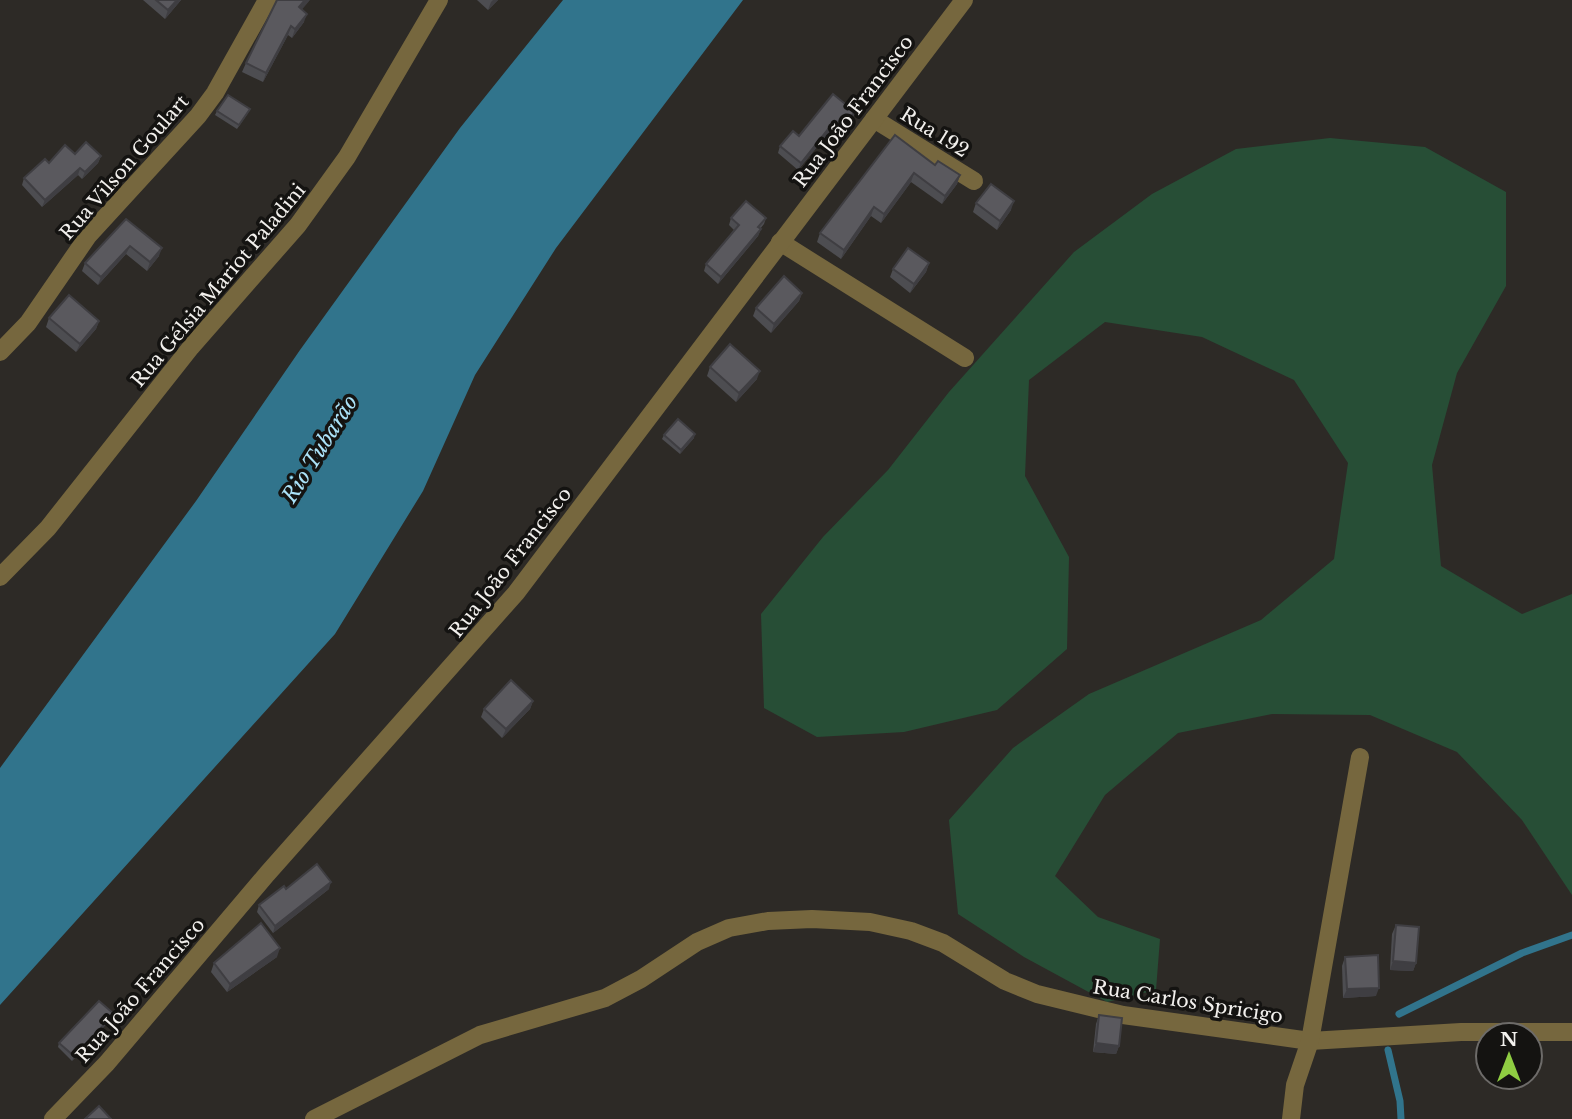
<svg xmlns="http://www.w3.org/2000/svg" width="1572" height="1119" font-family="'Libre Baskerville',serif">
  <rect width="100%" height="100%" fill="#2d2a26"/>
  <path fill="#274e36" d="M1330,138L1425,147L1506,192V286L1457,373L1432,465L1441,566L1522,614L1572,594V895L1522,820L1457,752L1370,715L1272,714L1178,733L1105,795L1055,876L1098,917L1160,939L1156,990L1107,1002L1024,957L958,914L949,820L1013,748L1089,694L1261,620L1334,559L1348,463L1294,380L1202,337L1105,322L1029,380L1025,476L1069,557L1067,649L997,710L904,732L817,737L764,708L761,614L823,537L888,470L949,392L1074,252L1152,194L1236,149Z"/>
  <path fill="#31748c" d="M563,0H743L556,248L475,375L423,491L335,634L0,1005V768L196,501L300,350L460,128Z"/>
  <g fill="none" stroke-linecap="round" stroke-linejoin="round">
    <g stroke="#31748c" stroke-width="7">
      <path d="M1399,1014L1522,953L1572,935"/>
      <path d="M1388,1050L1400,1101L1401,1119"/>
    </g>
    <g stroke="#76673e" stroke-width="18">
      <path d="M874,119L974,181"/>
      <path d="M780,242L965,358"/>
      <path d="M0,352L28,323L88,236L198,116L215,93L267,0"/>
      <path d="M0,577L48,528L191,347L298,225L347,157L439,0"/>
      <path d="M53,1119L107,1063L267,874L516,593L964,0"/>
      <path d="M314,1119L480,1035L605,998L641,979L697,942L729,928L768,921L812,919L870,922L911,931L943,943L1005,981L1037,994L1123,1015L1310,1041L1461,1032H1572"/>
      <path d="M1291,1119L1295,1085L1310,1041L1360,757"/>
    </g>
  </g>
  <g fill="#4d4d51">
    <path d="M143,0H181L165,19Z"/>
    <path d="M310,0L302,9L304,22L292,38L288,35L263,82L242,72L246,63Z"/>
    <path d="M477,0H498L488,10Z"/>
    <path d="M217,111L248,113L237,129L215,115Z"/>
    <path d="M855,112L853,118L838,136L831,130L798,170L778,153L780,146L799,136Z"/>
    <path d="M895,135L935,165L960,175L957,184L942,204L911,182L881,223L871,216L841,259L817,242L820,233Z"/>
    <path d="M75,154L101,156L98,163L82,179L78,175L42,207L22,185L24,178L49,163Z"/>
    <path d="M976,203L1011,210L997,230L973,212Z"/>
    <path d="M731,218H766L764,224L760,229H761L758,236L718,284L704,271L706,264L734,230L729,225Z"/>
    <path d="M126,219L159,256L147,271L126,254L98,285L82,271L85,263Z"/>
    <path d="M929,263L926,272L910,293L890,277L893,269Z"/>
    <path d="M802,293L799,301L771,333L753,316L756,308Z"/>
    <path d="M49,318L99,321L96,329L76,352L46,327Z"/>
    <path d="M710,367L757,379L736,402L707,376Z"/>
    <path d="M664,435L694,438L680,454L662,439Z"/>
    <path d="M533,701L530,709L502,738L481,717L484,709Z"/>
    <path d="M329,889L273,933L257,912L259,905Z"/>
    <path d="M1396,925L1416,963L1413,971L1390,970L1392,934Z"/>
    <path d="M277,957L227,992L211,972L214,963Z"/>
    <path d="M1345,957L1376,996L1343,998L1342,966Z"/>
    <path d="M1099,1015L1119,1046L1116,1054L1093,1052L1096,1024Z"/>
    <path d="M112,1018L72,1061L58,1047L59,1043Z"/>
  </g>
  <g fill="#3f3e42">
    <path d="M177,0H181L165,19L168,10Z"/>
    <path d="M305,0H310L296,16L299,7Z"/>
    <path d="M493,0H498L488,10L491,2Z"/>
    <path d="M307,14L304,22L292,38L295,29Z"/>
    <path d="M291,26L288,35L263,82L266,73Z"/>
    <path d="M855,112L853,118L838,136L840,129Z"/>
    <path d="M833,123L831,130L798,170L801,163Z"/>
    <path d="M101,156L98,163L82,179L85,172Z"/>
    <path d="M80,168L78,175L42,207L45,200Z"/>
    <path d="M914,173L911,182L881,223L884,214Z"/>
    <path d="M960,175L957,184L942,204L945,196Z"/>
    <path d="M1014,201L1011,210L997,230L1000,221Z"/>
    <path d="M874,207L871,216L841,259L844,250Z"/>
    <path d="M761,229L758,236L718,284L721,277Z"/>
    <path d="M130,246L126,254L98,285L101,277Z"/>
    <path d="M162,248L159,256L147,271L150,262Z"/>
    <path d="M929,263L926,272L910,293L914,284Z"/>
    <path d="M802,293L799,301L771,333L774,324Z"/>
    <path d="M99,321L96,329L76,352L80,344Z"/>
    <path d="M760,371L757,379L736,402L739,393Z"/>
    <path d="M695,434L694,438L680,454L681,450Z"/>
    <path d="M533,701L530,709L502,738L506,729Z"/>
    <path d="M331,882L329,889L273,933L275,926Z"/>
    <path d="M280,948L277,957L227,992L230,984Z"/>
    <path d="M1393,961L1416,963L1413,971L1390,970Z"/>
    <path d="M1379,988L1376,996L1343,998L1347,989Z"/>
    <path d="M114,1014L112,1018L72,1061L74,1056Z"/>
    <path d="M1096,1043L1119,1046L1116,1054L1093,1052Z"/>
  </g>
  <g fill="#5a595e" stroke="#3f3e42" stroke-width="2">
    <path d="M156,0H177L168,10Z"/>
    <path d="M277,0H305L299,7L307,14L295,29L291,26L266,73L246,63Z"/>
    <path d="M833,94L855,112L840,129L833,123L801,163L780,146L793,131L799,136Z"/>
    <path d="M228,95L250,109L239,125L217,111Z"/>
    <path d="M895,135L935,165L938,161L960,175L945,196L914,173L884,214L874,207L844,250L820,233Z"/>
    <path d="M86,142L101,156L85,172L80,168L45,200L24,178L45,159L49,163L65,145L75,154Z"/>
    <path d="M991,184L1014,201L1000,221L976,203Z"/>
    <path d="M746,201L766,218L758,227L761,229L721,277L706,264L739,225L731,218Z"/>
    <path d="M126,219L162,248L150,262L130,246L101,277L85,263Z"/>
    <path d="M908,248L929,263L914,284L893,269Z"/>
    <path d="M784,276L802,293L774,324L756,308Z"/>
    <path d="M69,295L99,321L80,344L49,318Z"/>
    <path d="M730,344L760,371L739,393L710,367Z"/>
    <path d="M678,419L695,434L681,450L664,435Z"/>
    <path d="M511,680L533,701L506,729L484,709Z"/>
    <path d="M317,864L331,882L275,926L259,905L284,886L286,889Z"/>
    <path d="M261,923L280,948L230,984L214,963Z"/>
    <path d="M1396,925L1419,927L1416,963L1393,961Z"/>
    <path d="M1378,955L1379,988L1347,989L1345,957Z"/>
    <path d="M99,1001L114,1014L74,1056L59,1043Z"/>
    <path d="M1099,1015L1122,1018L1119,1046L1096,1043Z"/>
    <path d="M99,1106L111,1119H85Z"/>
  </g>
  <g text-anchor="middle" stroke-width="7" stroke-linejoin="round" paint-order="stroke">
    <g font-size="19" fill="#f2f0ed" stroke="#141311">
      <text transform="translate(853 111) rotate(-53)" y="7">Rua João Francisco</text>
      <text transform="translate(935 132) rotate(32)" y="7">Rua 192</text>
      <text transform="translate(124 167) rotate(-49)" y="7">Rua Vilson Goulart</text>
      <text transform="translate(218 285) rotate(-50)" y="7">Rua Gélsia Mariot Paladini</text>
      <text transform="translate(510 562) rotate(-52)" y="7">Rua João Francisco</text>
      <text transform="translate(140 990) rotate(-49)" y="7">Rua João Francisco</text>
      <text transform="translate(1188 1001) rotate(9)" y="7">Rua Carlos Spricigo</text>
    </g>
    <g font-size="21" font-style="italic" fill="#abe2f8" stroke="#141311">
      <text transform="translate(320 449) rotate(-58)" y="7">Rio Tubarão</text>
    </g>
  </g>
  <g transform="translate(1509 1056)"><circle r="33" fill="#141311" stroke="#6d6b69" stroke-width="2"/>
  <path d="M0-5L12 26L0 18L-12 26Z" fill="#8fcd42"/>
  <text y="-10" font-size="19" font-weight="bold" text-anchor="middle" fill="#f2f0ed">N</text>
  </g>
</svg>
